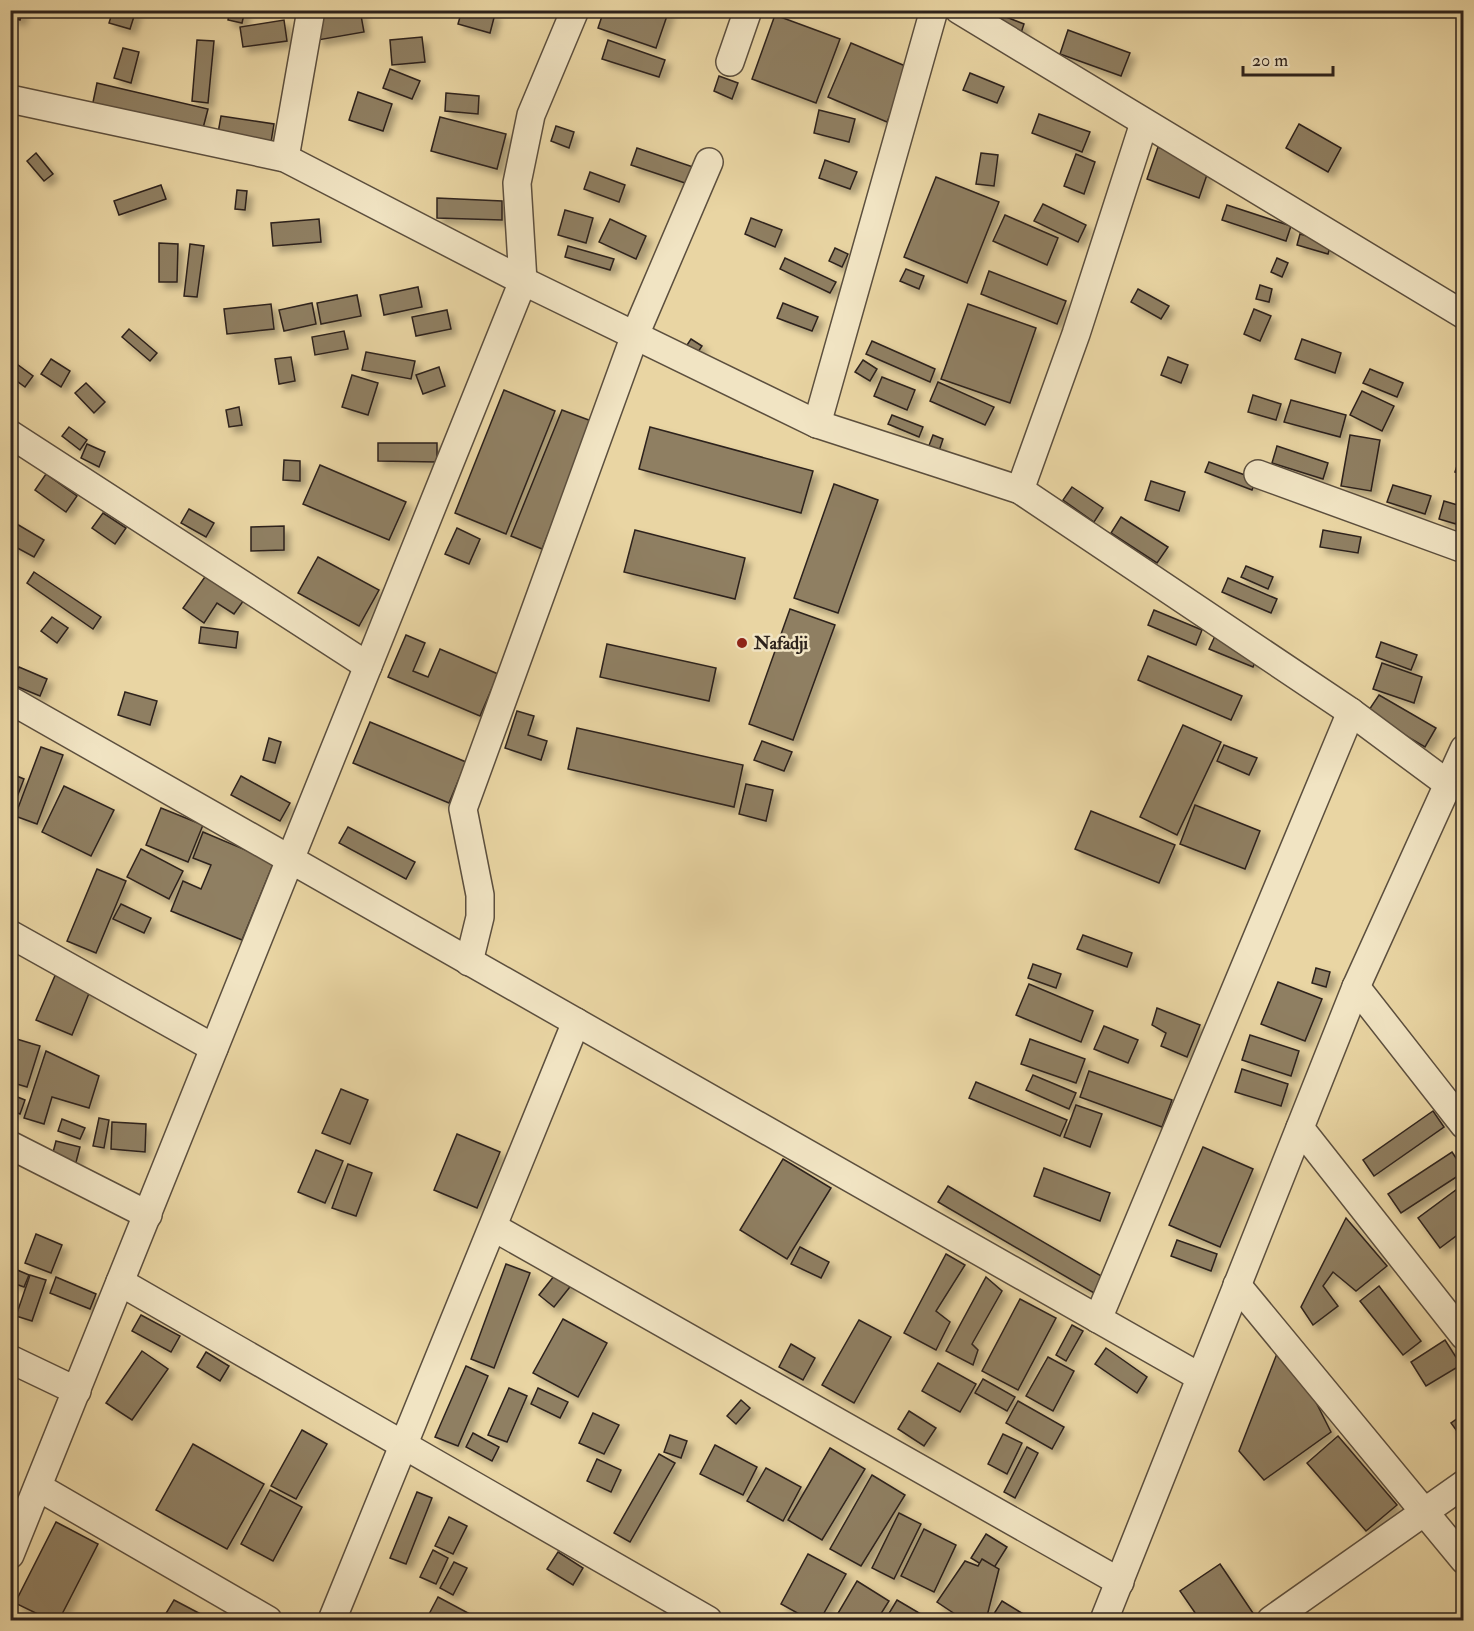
<svg xmlns="http://www.w3.org/2000/svg" width="1474" height="1631" font-family="'IM FELL Double Pica',serif">
  <defs>
    <filter id="shadow"><feDropShadow dx="5.5" dy="5.5" stdDeviation="3" flood-color="#0004"/></filter>
  </defs>
  <rect width="100%" height="100%" fill="#e9d5a3"/>
  <filter id="stains"><feTurbulence type="fractalNoise" baseFrequency=".00333" numOctaves="4"/><feColorMatrix values="0 0 0 0 .2 0 0 0 0 .09 0 0 0 0 .02 0 0 0 .5 -.17"/></filter>
  <radialGradient id="worn" r=".72"><stop offset=".6" stop-color="#630" stop-opacity="0"/><stop offset="1" stop-color="#630" stop-opacity=".3"/></radialGradient>
  <g fill="#8f7f62" stroke="#2d221c" stroke-width="1.5" filter="url(#shadow)">
    <path d="M10,10H23L20,20L10,17Z"/>
    <path d="M113,10H136L130,29L109,23Z"/>
    <path d="M230,10H245L242,23L228,20Z"/>
    <path d="M355,10H360L364,32L318,40L314,18Z"/>
    <path d="M462,10H483L495,14L490,33L458,24Z"/>
    <path d="M604,10H669L656,48L598,28Z"/>
    <path d="M996,13L1024,24L1019,39L990,27Z"/>
    <path d="M775,15L840,39L816,103L752,79Z"/>
    <path d="M284,20L287,41L243,47L240,27Z"/>
    <path d="M1068,30L1130,53L1121,76L1060,54Z"/>
    <path d="M422,37L425,62L392,65L390,40Z"/>
    <path d="M197,40L214,41L208,103L192,101Z"/>
    <path d="M608,40L665,60L659,77L602,59Z"/>
    <path d="M851,43L910,68L887,122L828,97Z"/>
    <path d="M123,48L139,52L131,83L114,78Z"/>
    <path d="M390,69L420,81L412,99L383,88Z"/>
    <path d="M970,73L1004,87L997,103L963,90Z"/>
    <path d="M719,76L738,83L732,99L714,91Z"/>
    <path d="M97,83L208,109L202,132L92,107Z"/>
    <path d="M358,92L392,104L383,131L349,120Z"/>
    <path d="M446,93L479,96L478,114L445,111Z"/>
    <path d="M819,110L855,119L849,142L814,133Z"/>
    <path d="M1039,114L1090,132L1082,152L1032,133Z"/>
    <path d="M221,116L274,124L271,142L218,133Z"/>
    <path d="M440,117L506,134L497,169L431,151Z"/>
    <path d="M1299,124L1341,148L1328,172L1286,148Z"/>
    <path d="M556,126L574,132L569,148L551,141Z"/>
    <path d="M1158,147L1210,166L1199,198L1147,179Z"/>
    <path d="M637,148L693,167L688,184L631,165Z"/>
    <path d="M36,153L53,174L44,181L27,161Z"/>
    <path d="M981,153L998,155L994,186L976,184Z"/>
    <path d="M1076,154L1095,162L1084,194L1064,186Z"/>
    <path d="M825,160L857,172L850,189L819,178Z"/>
    <path d="M590,172L625,185L619,202L584,189Z"/>
    <path d="M936,177L999,202L967,283L904,257Z"/>
    <path d="M161,185L166,199L119,215L114,201Z"/>
    <path d="M237,190L247,191L245,210L235,209Z"/>
    <path d="M437,198L502,201V220L437,218Z"/>
    <path d="M1043,204L1086,225L1078,242L1034,221Z"/>
    <path d="M1227,205L1291,226L1286,241L1222,220Z"/>
    <path d="M565,210L593,218L586,243L558,235Z"/>
    <path d="M1005,215L1058,238L1047,265L993,241Z"/>
    <path d="M751,218L782,230L775,247L745,234Z"/>
    <path d="M319,219L321,242L273,246L271,223Z"/>
    <path d="M610,219L646,236L636,259L599,242Z"/>
    <path d="M1300,234L1331,243L1328,254L1297,245Z"/>
    <path d="M159,243L178,244L177,282H159Z"/>
    <path d="M190,244L204,246L197,297L184,296Z"/>
    <path d="M568,246L614,259L610,270L565,257Z"/>
    <path d="M835,248L848,254L842,267L829,261Z"/>
    <path d="M785,258L836,282L830,293L780,269Z"/>
    <path d="M1277,258L1288,263L1282,277L1271,272Z"/>
    <path d="M906,269L924,276L919,289L900,281Z"/>
    <path d="M989,271L1066,301L1057,324L981,294Z"/>
    <path d="M1260,285L1272,289L1269,302L1256,299Z"/>
    <path d="M418,287L422,307L384,315L380,295Z"/>
    <path d="M1138,289L1169,306L1161,319L1131,302Z"/>
    <path d="M357,295L361,316L321,324L317,303Z"/>
    <path d="M312,303L316,324L284,331L279,310Z"/>
    <path d="M783,303L818,317L812,331L777,318Z"/>
    <path d="M271,304L274,329L227,334L224,309Z"/>
    <path d="M968,304L1036,328L1010,403L941,379Z"/>
    <path d="M1254,309L1271,316L1260,341L1244,334Z"/>
    <path d="M447,310L451,329L416,336L412,317Z"/>
    <path d="M129,329L157,353L150,361L122,337Z"/>
    <path d="M344,331L348,349L315,355L312,337Z"/>
    <path d="M691,339L702,346L692,361L681,354Z"/>
    <path d="M1302,339L1341,353L1335,373L1295,359Z"/>
    <path d="M872,341L935,369L930,382L866,354Z"/>
    <path d="M366,352L415,361L411,379L362,370Z"/>
    <path d="M291,357L295,381L279,384L275,359Z"/>
    <path d="M1168,357L1188,365L1181,383L1161,375Z"/>
    <path d="M10,359L33,376L25,387L10,376Z"/>
    <path d="M51,359L70,371L61,387L41,374Z"/>
    <path d="M863,360L877,369L870,381L855,372Z"/>
    <path d="M439,367L445,386L423,394L416,375Z"/>
    <path d="M1370,369L1403,383L1397,397L1363,383Z"/>
    <path d="M352,375L378,383L368,415L342,407Z"/>
    <path d="M882,377L915,390L907,410L874,396Z"/>
    <path d="M938,382L994,407L985,425L930,401Z"/>
    <path d="M86,383L105,402L94,413L75,393Z"/>
    <path d="M504,390L555,411L506,534L455,513Z"/>
    <path d="M1362,391L1394,406L1382,431L1350,415Z"/>
    <path d="M1253,395L1281,404L1276,420L1248,412Z"/>
    <path d="M1291,400L1346,415L1340,437L1284,422Z"/>
    <path d="M239,407L242,425L229,427L226,410Z"/>
    <path d="M562,410L594,422L542,549L511,536Z"/>
    <path d="M892,415L923,427L919,437L888,424Z"/>
    <path d="M69,427L87,440L80,450L62,436Z"/>
    <path d="M650,427L813,471L801,513L639,469Z"/>
    <path d="M933,435L943,439L936,460L925,456Z"/>
    <path d="M1350,435L1380,440L1371,491L1341,486Z"/>
    <path d="M378,443H437V462L378,461Z"/>
    <path d="M87,444L105,452L99,467L81,458Z"/>
    <path d="M1277,446L1328,463L1323,479L1272,463Z"/>
    <path d="M284,460L300,461V481L283,480Z"/>
    <path d="M1209,462L1256,479L1252,490L1205,472Z"/>
    <path d="M1458,463L1464,465V475L1455,472Z"/>
    <path d="M320,465L406,502L389,540L303,504Z"/>
    <path d="M46,474L77,496L66,512L35,490Z"/>
    <path d="M1151,481L1185,492L1179,511L1145,500Z"/>
    <path d="M834,484L878,500L838,613L794,598Z"/>
    <path d="M1393,485L1431,496L1425,514L1387,502Z"/>
    <path d="M1072,487L1103,508L1094,522L1063,500Z"/>
    <path d="M1444,501L1461,506L1456,524L1439,519Z"/>
    <path d="M189,509L214,523L206,537L181,523Z"/>
    <path d="M103,513L126,528L115,544L92,528Z"/>
    <path d="M1121,517L1168,547L1157,563L1111,533Z"/>
    <path d="M10,520L44,540L34,557L10,544Z"/>
    <path d="M284,526V550L251,551V527Z"/>
    <path d="M457,528L480,539L469,564L445,554Z"/>
    <path d="M635,530L745,558L735,599L624,572Z"/>
    <path d="M1323,530L1361,537L1358,553L1320,547Z"/>
    <path d="M318,557L379,590L359,626L298,593Z"/>
    <path d="M1246,566L1273,577L1268,589L1241,577Z"/>
    <path d="M34,572L101,617L93,629L27,583Z"/>
    <path d="M207,574L244,600L234,614L217,603L204,623L183,608Z"/>
    <path d="M1228,578L1277,599L1271,613L1222,592Z"/>
    <path d="M790,609L835,625L793,740L749,724Z"/>
    <path d="M1154,610L1202,630L1196,645L1148,625Z"/>
    <path d="M52,617L68,628L57,643L41,631Z"/>
    <path d="M201,627L238,632L236,648L199,643Z"/>
    <path d="M1216,634L1259,652L1253,667L1209,649Z"/>
    <path d="M406,635L425,643L413,671L428,677L440,649L498,674L480,716L388,677Z"/>
    <path d="M1381,642L1417,655L1411,670L1376,657Z"/>
    <path d="M607,644L716,668L709,701L600,677Z"/>
    <path d="M1148,656L1242,696L1231,720L1138,680Z"/>
    <path d="M1382,663L1422,677L1414,703L1373,689Z"/>
    <path d="M19,667L47,679L40,696L11,684Z"/>
    <path d="M125,692L157,701L150,725L118,715Z"/>
    <path d="M1379,695L1436,728L1425,747L1367,713Z"/>
    <path d="M517,711L534,716L528,735L547,741L541,760L505,748Z"/>
    <path d="M370,722L466,762L449,803L353,763Z"/>
    <path d="M1183,725L1221,742L1177,835L1140,817Z"/>
    <path d="M577,728L743,765L734,807L568,769Z"/>
    <path d="M269,738L281,742L275,763L263,760Z"/>
    <path d="M762,741L792,752L784,771L754,760Z"/>
    <path d="M1224,745L1257,758L1249,775L1217,761Z"/>
    <path d="M41,747L63,755L37,824L15,816Z"/>
    <path d="M12,774L24,779L17,797L10,794V778Z"/>
    <path d="M241,776L290,803L280,821L231,795Z"/>
    <path d="M746,784L773,790L766,821L739,814Z"/>
    <path d="M64,786L114,810L91,856L42,832Z"/>
    <path d="M1195,805L1260,831L1245,869L1180,844Z"/>
    <path d="M161,808L203,825L188,862L146,845Z"/>
    <path d="M1091,811L1175,845L1159,883L1075,849Z"/>
    <path d="M348,827L415,862L406,879L339,843Z"/>
    <path d="M203,832L274,862L242,940L171,911L183,881L201,889L211,865L193,858Z"/>
    <path d="M141,849L183,871L169,899L127,877Z"/>
    <path d="M97,869L126,881L96,953L67,941Z"/>
    <path d="M121,904L151,918L144,933L113,919Z"/>
    <path d="M1083,935L1132,953L1127,967L1077,949Z"/>
    <path d="M1033,964L1061,974L1056,988L1028,978Z"/>
    <path d="M1316,968L1330,972L1326,987L1312,983Z"/>
    <path d="M57,971L92,986L72,1035L36,1020Z"/>
    <path d="M1278,982L1322,999L1305,1041L1261,1024Z"/>
    <path d="M1029,984L1093,1011L1081,1042L1016,1015Z"/>
    <path d="M1157,1008L1200,1025L1187,1057L1161,1046L1166,1033L1152,1025Z"/>
    <path d="M1104,1026L1138,1040L1128,1063L1094,1049Z"/>
    <path d="M1250,1035L1299,1051L1291,1076L1242,1060Z"/>
    <path d="M10,1037L40,1046L27,1087L10,1082Z"/>
    <path d="M1030,1039L1085,1059L1076,1083L1021,1064Z"/>
    <path d="M46,1051L99,1076L89,1108L52,1097L44,1124L24,1118Z"/>
    <path d="M1242,1069L1288,1084L1281,1106L1235,1092Z"/>
    <path d="M1089,1071L1172,1100L1162,1127L1080,1097Z"/>
    <path d="M1033,1075L1076,1093L1069,1109L1026,1090Z"/>
    <path d="M976,1082L1067,1120L1060,1136L969,1098Z"/>
    <path d="M341,1089L368,1100L350,1144L322,1133Z"/>
    <path d="M10,1094L25,1100L20,1114L10,1110Z"/>
    <path d="M1076,1105L1102,1114L1090,1147L1064,1137Z"/>
    <path d="M1433,1111L1444,1127L1374,1176L1363,1160Z"/>
    <path d="M99,1118L109,1120L104,1148L93,1146Z"/>
    <path d="M62,1119L85,1128L80,1139L58,1131Z"/>
    <path d="M112,1122L146,1124L145,1152L111,1149Z"/>
    <path d="M457,1134L500,1152L477,1208L434,1190Z"/>
    <path d="M56,1141L80,1147L75,1166L51,1160Z"/>
    <path d="M1203,1147L1253,1169L1220,1247L1169,1225Z"/>
    <path d="M316,1150L343,1161L325,1203L298,1192Z"/>
    <path d="M1452,1152L1464,1170V1172L1401,1213L1388,1194Z"/>
    <path d="M783,1159L831,1188L787,1259L740,1230Z"/>
    <path d="M348,1164L372,1173L356,1216L332,1208Z"/>
    <path d="M1044,1168L1110,1193L1100,1221L1034,1196Z"/>
    <path d="M1464,1184V1230L1440,1248L1418,1218Z"/>
    <path d="M948,1186L1103,1277L1094,1293L938,1202Z"/>
    <path d="M1346,1218L1387,1266L1356,1291L1333,1272L1323,1286L1338,1306L1313,1325L1301,1307Z"/>
    <path d="M36,1234L62,1245L51,1273L25,1263Z"/>
    <path d="M1177,1240L1217,1254L1211,1271L1171,1256Z"/>
    <path d="M800,1247L829,1262L821,1278L791,1264Z"/>
    <path d="M946,1254L965,1265L936,1311L950,1322L936,1350L904,1333Z"/>
    <path d="M506,1264L530,1273L494,1368L471,1359Z"/>
    <path d="M15,1269L29,1275L24,1287L10,1282Z"/>
    <path d="M558,1271L573,1283L554,1307L539,1295Z"/>
    <path d="M30,1275L46,1280L32,1321L16,1316Z"/>
    <path d="M56,1277L96,1294L90,1309L50,1293Z"/>
    <path d="M986,1277L1002,1291L972,1344L978,1350L973,1365L946,1351Z"/>
    <path d="M1379,1286L1421,1341L1403,1355L1360,1301Z"/>
    <path d="M1020,1299L1056,1318L1018,1390L982,1371Z"/>
    <path d="M141,1315L180,1336L171,1352L132,1331Z"/>
    <path d="M563,1319L607,1343L578,1397L533,1373Z"/>
    <path d="M859,1320L891,1337L854,1403L822,1385Z"/>
    <path d="M1072,1325L1083,1331L1066,1361L1056,1355Z"/>
    <path d="M1445,1340L1461,1365L1426,1386L1411,1362Z"/>
    <path d="M791,1344L815,1358L803,1380L779,1367Z"/>
    <path d="M1106,1348L1147,1377L1137,1393L1095,1364Z"/>
    <path d="M142,1351L168,1369L132,1420L106,1403Z"/>
    <path d="M1278,1351L1291,1353L1331,1432L1264,1480L1239,1451Z"/>
    <path d="M206,1352L229,1366L220,1381L197,1367Z"/>
    <path d="M1048,1357L1074,1371L1053,1411L1026,1396Z"/>
    <path d="M938,1363L976,1384L960,1412L922,1391Z"/>
    <path d="M466,1366L488,1376L458,1446L435,1437Z"/>
    <path d="M983,1379L1015,1397L1007,1411L975,1393Z"/>
    <path d="M509,1388L527,1396L507,1442L488,1435Z"/>
    <path d="M538,1388L568,1402L560,1418L531,1404Z"/>
    <path d="M741,1400L750,1408L736,1424L727,1416Z"/>
    <path d="M1018,1401L1064,1427L1052,1449L1006,1423Z"/>
    <path d="M909,1411L936,1428L924,1446L898,1429Z"/>
    <path d="M593,1413L619,1425L604,1454L579,1443Z"/>
    <path d="M1464,1414V1441L1451,1423Z"/>
    <path d="M302,1430L327,1444L296,1499L271,1486Z"/>
    <path d="M473,1433L499,1447L492,1461L466,1447Z"/>
    <path d="M1003,1434L1022,1443L1007,1474L988,1464Z"/>
    <path d="M670,1435L687,1441L681,1458L664,1452Z"/>
    <path d="M1338,1436L1397,1505L1366,1531L1307,1463Z"/>
    <path d="M193,1444L264,1484L227,1549L156,1510Z"/>
    <path d="M715,1445L757,1467L743,1495L700,1474Z"/>
    <path d="M1027,1447L1038,1453L1015,1498L1004,1492Z"/>
    <path d="M830,1448L865,1469L822,1540L788,1520Z"/>
    <path d="M659,1454L675,1463L630,1542L614,1533Z"/>
    <path d="M597,1459L621,1470L611,1492L587,1481Z"/>
    <path d="M766,1468L801,1487L783,1521L747,1501Z"/>
    <path d="M872,1475L905,1495L861,1566L830,1549Z"/>
    <path d="M270,1490L302,1507L273,1561L241,1544Z"/>
    <path d="M417,1492L432,1498L406,1564L390,1558Z"/>
    <path d="M899,1513L921,1524L894,1579L872,1568Z"/>
    <path d="M449,1517L467,1526L453,1554L435,1546Z"/>
    <path d="M56,1522L98,1544L59,1620H50L15,1603Z"/>
    <path d="M924,1529L956,1545L934,1592L901,1576Z"/>
    <path d="M986,1534L1007,1547L992,1571L971,1558Z"/>
    <path d="M433,1550L448,1558L436,1584L420,1577Z"/>
    <path d="M558,1552L583,1568L573,1585L547,1569Z"/>
    <path d="M808,1554L846,1574L820,1620H810L781,1604Z"/>
    <path d="M982,1559L999,1569L986,1620H964L937,1602L965,1561L978,1566Z"/>
    <path d="M454,1562L467,1568L453,1595L440,1588Z"/>
    <path d="M1220,1564L1257,1619L1255,1620H1200L1180,1591Z"/>
    <path d="M857,1581L889,1601L877,1620H834Z"/>
    <path d="M438,1597L470,1614L466,1620H426Z"/>
    <path d="M174,1600L212,1620H162Z"/>
    <path d="M897,1600L931,1620H885Z"/>
    <path d="M1002,1601L1033,1620H990Z"/>
    <path d="M529,1614L544,1620H526Z"/>
  </g>
  <g fill="none" stroke-linecap="round" stroke-linejoin="round">
    <defs>
      <g id="street">
        <path d="M959,10L1464,315"/>
        <path d="M730,62L748,10"/>
        <path d="M10,99L285,158L523,281L817,424L1020,490L1351,712L1448,784"/>
        <path d="M285,158L311,10"/>
        <path d="M817,424L934,10"/>
        <path d="M10,434L368,666"/>
        <path d="M1258,474L1464,549"/>
        <path d="M1020,490L1076,334L1144,123"/>
        <path d="M10,700L1200,1377"/>
        <path d="M10,934L214,1048"/>
        <path d="M469,962L480,917V895L463,809L635,335L709,162"/>
        <path d="M1356,987L1464,1125"/>
        <path d="M1300,1128L1464,1336"/>
        <path d="M10,1145L148,1215"/>
        <path d="M493,1227L1120,1582"/>
        <path d="M120,1282L708,1620"/>
        <path d="M1237,1285L1464,1560"/>
        <path d="M1098,1319L1351,712"/>
        <path d="M10,1359L77,1391"/>
        <path d="M38,1487L268,1620"/>
        <path d="M10,1555L523,281L517,183L531,115L575,10"/>
        <path d="M332,1620L576,1022"/>
        <path d="M1104,1620L1356,987L1464,749"/>
        <path d="M1271,1620L1464,1484"/>
      </g>
    </defs>
    <use href="#street" stroke="#5c4f3e" stroke-width="30"/>
    <use href="#street" stroke="#f1e4c3" stroke-width="27"/>
  </g>
  <circle fill="#8f2418" stroke="#f1e4c3" stroke-width="2" cx="742" cy="643" r="6"/>
  <g text-anchor="middle" stroke-width="5" stroke-linejoin="round" paint-order="stroke">
    <g font-size="18" font-weight="bold" fill="#2d221c" stroke="#f1e4c3" text-anchor="start">
      <text x="754" y="649">Nafadji</text>
    </g>
  </g>
  <rect width="1474" height="1631" fill="none" stroke="#e9d5a3" stroke-width="36"/>
  <rect x="12" y="12" width="1450" height="1607" fill="none" stroke="#2d221c" stroke-width="3"/>
  <rect x="18" y="18" width="1438" height="1595" fill="none" stroke="#2d221c" stroke-width="1.5"/>
  <path d="M1243 66v9h90v-9" fill="none" stroke="#2d221c" stroke-width="3"/>
  <text x="1252" y="66" font-size="18" fill="#2d221c" stroke="#f1e4c3" stroke-width="4.5" paint-order="stroke">20 m</text>
  <rect width="100%" height="100%" filter="url(#stains)"/>
  <rect width="100%" height="100%" fill="url(#worn)"/>
</svg>
